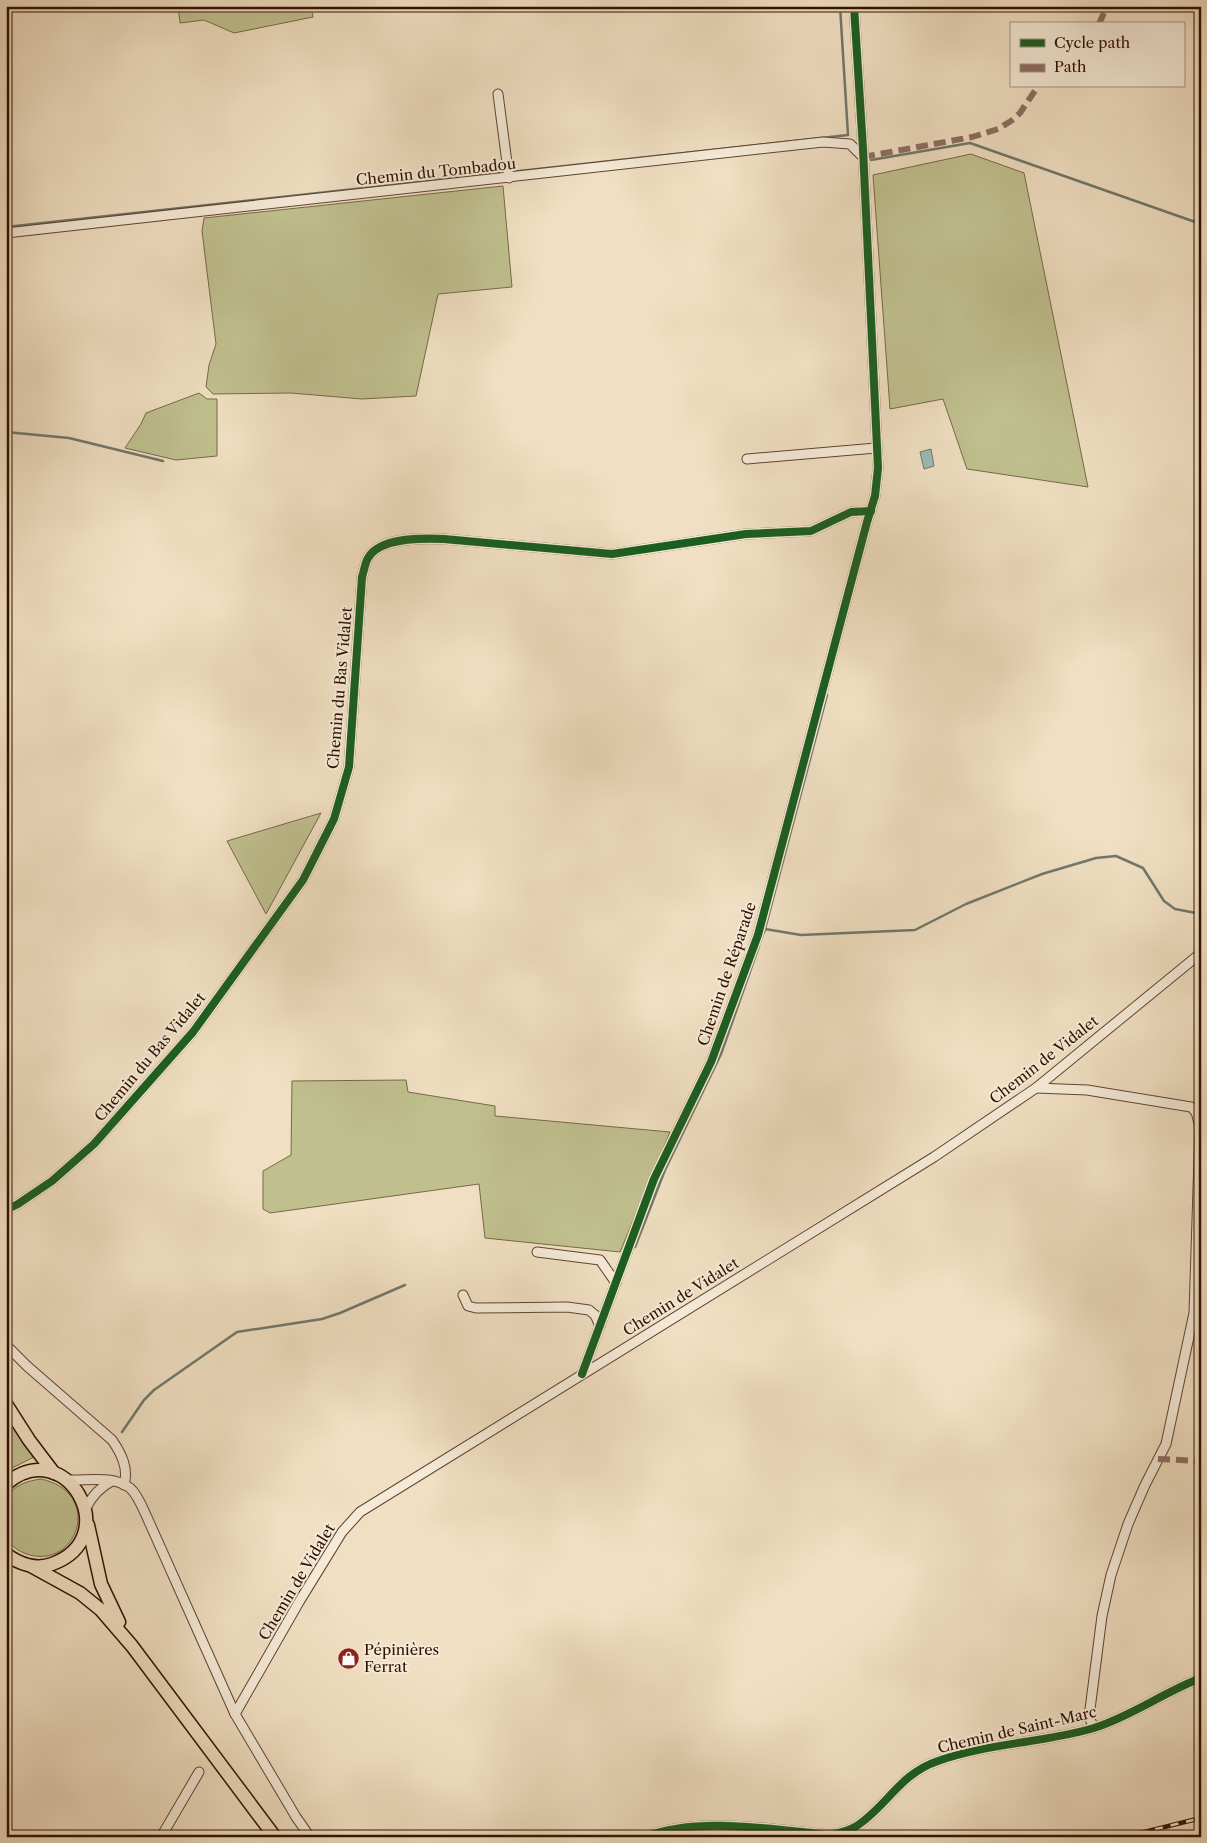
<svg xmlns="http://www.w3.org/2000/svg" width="1207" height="1843" font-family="'Libre Caslon Text',serif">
  <rect width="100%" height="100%" fill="#f0dfc2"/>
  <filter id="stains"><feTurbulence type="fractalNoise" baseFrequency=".004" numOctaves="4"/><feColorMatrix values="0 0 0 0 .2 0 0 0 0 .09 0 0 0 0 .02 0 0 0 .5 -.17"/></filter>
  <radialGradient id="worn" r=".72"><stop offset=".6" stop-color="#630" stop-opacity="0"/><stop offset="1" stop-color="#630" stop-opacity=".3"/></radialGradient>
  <g fill="#c0c08f" stroke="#786848">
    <path d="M178,6H311L313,17L234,33L204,20L180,23Z"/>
    <path d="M971,154L1024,173L1088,487L967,469L943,399L890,409L873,175Z"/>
    <path d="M503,186L512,287L438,294L416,396L362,399L291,393L213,394L206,387L209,365L216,344L202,231L204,218Z"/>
    <path d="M199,393L207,399H217V456L176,460L125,448L141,424L146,413Z"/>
    <path d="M321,813L266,914L227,841Z"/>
    <path d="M406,1080L408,1092L495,1106V1116L670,1132L620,1252L485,1238L479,1184L270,1213L263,1209V1171L291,1155L292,1081Z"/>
    <path d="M6,1415L34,1457L6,1471Z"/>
    <path d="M41,1479C106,1493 76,1574 24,1553C17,1550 9,1544 7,1538C4,1529 6,1509 6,1499C13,1485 27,1481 41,1479Z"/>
  </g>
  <path fill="#9abcb4" stroke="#70776c" d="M931,449L934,466L924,469L920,452Z"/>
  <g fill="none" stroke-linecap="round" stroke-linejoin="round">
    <g stroke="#70776c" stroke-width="2.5">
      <path d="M871,160L970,143L1201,224"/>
      <path d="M6,227L848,135L840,6"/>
      <path d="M6,432L69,438L163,461"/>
      <path d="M827,695L765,929L801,935L915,930L966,904L1042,874L1096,858L1116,856L1143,868L1164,901L1175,909L1201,914"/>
      <path d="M760,941L765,930"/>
      <path d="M635,1247L665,1170L721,1054L759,946"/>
      <path d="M122,1432L144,1400L154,1390L237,1332L322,1319L340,1313L405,1285"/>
    </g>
    <defs>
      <g id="minor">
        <path d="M498,94L509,178"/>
        <path d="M6,233L823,142L850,144L863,157"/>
        <path d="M747,459L876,448"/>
        <path d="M1036,1088L1087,1090L1191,1107L1196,1112L1200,1127L1194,1313L1166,1444L1145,1485L1128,1524L1111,1575L1102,1616L1089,1717L1094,1728"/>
        <path d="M6,1210L18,1204L52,1181L94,1144L193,1032L303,880L334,819L349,767L362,577C364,571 365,563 368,558C380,537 422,538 444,539L612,554L746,534L811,531L851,512L871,511"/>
        <path d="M537,1252L600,1260L616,1283"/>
        <path d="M463,1295L468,1306L476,1308L567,1307L589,1310L595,1315L600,1326"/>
        <path d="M6,1345L27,1366L112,1440C121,1453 129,1468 124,1485"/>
        <path d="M582,1374L654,1179L711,1062L758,935L867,522L875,496L878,468L863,149L854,6"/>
        <path d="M68,1480C87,1481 113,1475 130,1488C137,1494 142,1506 146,1515L235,1714L296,1817L310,1837"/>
        <path d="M86,1508C92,1496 100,1487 112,1481"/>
        <path d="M235,1714L299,1602L342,1532L360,1512L934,1157L1036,1088L1201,953"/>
        <path d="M161,1837L199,1772"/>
        <path d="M645,1837C698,1816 774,1830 830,1835C839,1833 847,1832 855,1827C886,1808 899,1774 938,1761C988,1743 1043,1743 1094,1728C1132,1716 1164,1692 1201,1678"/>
      </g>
      <g id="primary">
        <path d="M6,1404L29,1440L54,1473"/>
        <path d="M6,1484C65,1433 126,1537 52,1564C36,1570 19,1564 6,1554"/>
        <path d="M88,1525L101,1584L119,1622"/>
        <path d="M31,1566L80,1593L101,1610L132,1646L275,1837"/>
      </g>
    </defs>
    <use href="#minor" stroke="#604431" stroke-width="11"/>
    <use href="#primary" stroke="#301001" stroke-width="15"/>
    <use href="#minor" stroke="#f5ead7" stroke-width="9"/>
    <use href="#primary" stroke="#f0dfc2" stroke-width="12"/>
    <defs>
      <path id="rail" d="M1124,1837L1201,1818"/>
    </defs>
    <use href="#rail" stroke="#301001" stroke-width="4.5"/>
    <use href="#rail" stroke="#f5ead7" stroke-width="2.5" stroke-dasharray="8" stroke-linecap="butt"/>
    <g stroke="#8d6e63" stroke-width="6" stroke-dasharray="12 6" stroke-linecap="butt">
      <path d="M1099,24L1107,6"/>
      <path d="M863,157L972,137L998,129L1011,121L1020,113L1038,86"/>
      <path d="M1158,1459L1201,1461"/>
    </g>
    <defs>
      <g id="cycleway">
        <path d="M6,1210L18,1204L52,1181L94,1144L193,1032L303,880L334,819L349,767L362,577C364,571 365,563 368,558C380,537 422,538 444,539L612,554L746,534L811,531L851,512L871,511"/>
        <path d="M582,1374L654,1179L711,1062L758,935L867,522L875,496L878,468L863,149L854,6"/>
        <path d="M645,1837C698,1816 774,1830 830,1835C839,1833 847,1832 855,1827C886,1808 899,1774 938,1761C988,1743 1043,1743 1094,1728C1132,1716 1164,1692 1201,1678"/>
      </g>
    </defs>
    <use href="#cycleway" stroke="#f5ead7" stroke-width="11"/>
    <use href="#cycleway" stroke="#1b5e20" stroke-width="8"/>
  </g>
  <defs>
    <symbol id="shop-disc" viewBox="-11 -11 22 22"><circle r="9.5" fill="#8f2418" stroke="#f5ead7"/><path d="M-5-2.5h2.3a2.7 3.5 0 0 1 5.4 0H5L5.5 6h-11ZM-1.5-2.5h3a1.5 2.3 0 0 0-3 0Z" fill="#fff"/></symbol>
  </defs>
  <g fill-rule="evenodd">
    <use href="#shop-disc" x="336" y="1646" width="25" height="25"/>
  </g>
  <g text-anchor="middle" stroke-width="4" stroke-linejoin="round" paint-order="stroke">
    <g font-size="15" fill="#301001" stroke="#f5ead7">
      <text transform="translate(436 172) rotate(-6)" y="5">Chemin du Tombadou</text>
      <text transform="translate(340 688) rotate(-85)" y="5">Chemin du Bas Vidalet</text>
      <text transform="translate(727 974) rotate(-71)" y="5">Chemin de Réparade</text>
      <text transform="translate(150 1057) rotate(-50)" y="5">Chemin du Bas Vidalet</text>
      <text transform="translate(1044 1060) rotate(-38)" y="5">Chemin de Vidalet</text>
      <text transform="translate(681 1297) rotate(-32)" y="5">Chemin de Vidalet</text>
      <text transform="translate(297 1582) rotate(-59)" y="5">Chemin de Vidalet</text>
      <text transform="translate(1017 1730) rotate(-13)" y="5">Chemin de Saint-Marc</text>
    </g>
    <g font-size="15" fill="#301001" stroke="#f5ead7" text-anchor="start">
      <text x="364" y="1655">Pépinières<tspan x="364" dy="17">Ferrat</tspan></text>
    </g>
  </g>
  <rect width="1207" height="1843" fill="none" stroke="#f0dfc2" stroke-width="25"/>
  <rect x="8" y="8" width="1192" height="1828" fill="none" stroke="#301001" stroke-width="2.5"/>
  <rect x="12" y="12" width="1182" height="1818" fill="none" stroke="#301001"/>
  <rect x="1010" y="22" width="175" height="65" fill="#f5ead7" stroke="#a69381"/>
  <rect x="1020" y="39" width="25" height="8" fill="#1b5e20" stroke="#a69381"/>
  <text x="1054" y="48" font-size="15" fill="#301001">Cycle path</text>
  <rect x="1020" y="64" width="25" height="8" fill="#8d6e63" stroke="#a69381"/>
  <text x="1054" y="72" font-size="15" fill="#301001">Path</text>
  <rect width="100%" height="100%" filter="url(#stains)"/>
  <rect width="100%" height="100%" fill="url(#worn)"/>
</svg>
